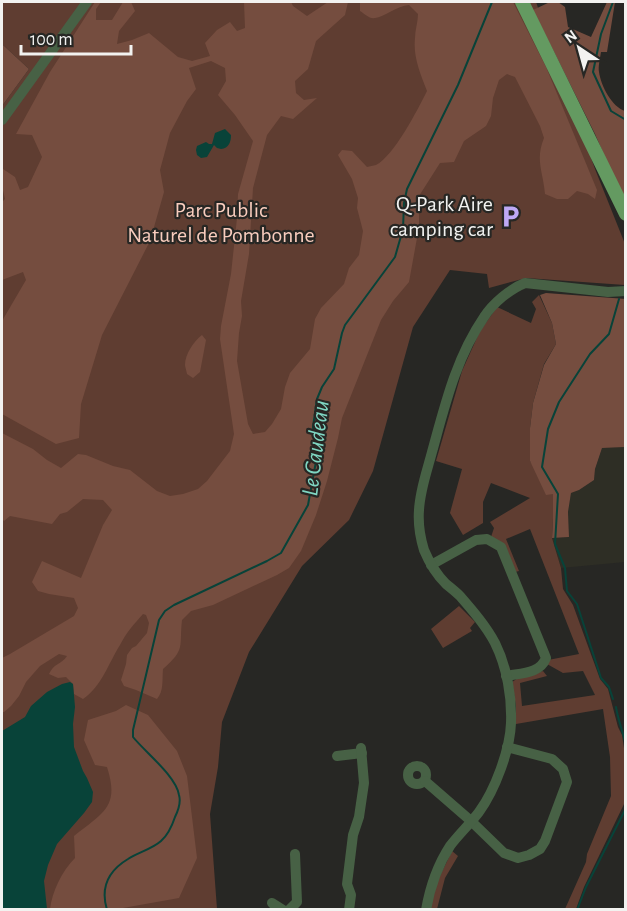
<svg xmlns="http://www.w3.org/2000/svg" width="627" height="911" font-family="'Alegreya Sans',sans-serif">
  <rect width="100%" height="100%" fill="#272724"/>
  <path fill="#2e2e25" d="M625,447V562L561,568L552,538L569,537L568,512L571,493L579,490L594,480L595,469L602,448Z"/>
  <g fill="#5f3d31">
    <path d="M2,2H536L595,169L625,244V285L526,278L489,288L487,274L450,270L413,327L373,471L349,520L302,566L249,652L222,722L218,767L210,814L217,909H2V106L29,69L2,44Z"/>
    <path d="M539,295L552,323L556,344L544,364L533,403L530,428V461L553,494V519L552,538L561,568L563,589L573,605L600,679L608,689L618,727L622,735L625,755V802L584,887L576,909H565L586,862L587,854L611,796L610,757L603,709L516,724V706L512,682L518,678L543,671L547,676L520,683L522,706L595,695L583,671L563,673L547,664L548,660L579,654L530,529L506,539L519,571L515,572L491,537L494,528L490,522L530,498L491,483L483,502V523L463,535L450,513L462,469L436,461L462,371L480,331L497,307L531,323L536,309L532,302Z"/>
    <path d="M459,606L475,622L470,628L472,631L443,648L431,629Z"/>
    <path d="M452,851L458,856L445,878L437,909L429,910L434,888Z"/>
  </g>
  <g fill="#754d3f">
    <path d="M95,2H101L96,9V20H112L123,2H131L135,11L119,31L117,44L132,40L149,33L178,57L192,61L210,56L205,43L217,30L230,22L237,31L245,28L244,2H291L293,6L307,16L328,2H348L345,15L316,41L308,69L295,81L296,93L304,100L317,98L293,119L281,116L267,135L253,188L249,254L241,301L242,316L239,333L237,361L248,424L253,434L265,432L272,424L281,409L285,387L290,373L310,349L315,319L321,308L344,284L349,268L359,255L363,231L357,208L358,198L352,179L338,155L342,150L352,151L367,167C370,166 373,166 376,165C394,156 418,109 427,91C420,73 413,57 415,38C415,30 418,22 418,14L409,5C397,6 384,17 375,18C369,19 365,14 360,11V2H513L546,67L597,190L595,199L588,194L577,191L568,199H557L545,194C543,171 535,160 544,138L540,126L515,77L507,74L499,80L493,98L491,116L486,126L464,141L454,162L440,163L419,196V227L409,282L393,301L381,320L342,418L338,438L327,481L316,515L301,551L289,568L277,575L213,605L191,611L182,620C179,647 186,649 163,669C162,680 164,691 157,699L136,690L124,686L121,680L126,664L127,655L132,648L136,646L147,633L149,623L146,615L143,614C134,624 126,633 120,645C108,664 102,686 83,699L74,694L73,684L66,677L58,678L49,674C54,663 61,665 67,656L59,654L40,666L26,682L19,696L11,706L4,712H2V658L10,654L74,616L78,608L74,598L49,594L38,591L32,582L42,561L81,578L103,525L112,510L103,500L83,499L67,512L60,514L52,524L10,516L4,521L2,519V433L33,449L47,460L61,468L78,454L86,455L113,466L130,470L157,491L170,496L183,494L198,489L207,481L230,451L234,434L220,339L221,326L231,274L237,218L238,194L253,141L235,115L218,95L226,81L225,68L211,61L189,68L196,89L187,101L170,133L160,170L164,192L150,241L102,335L81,404L79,438L56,444L2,414V321L26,280L23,272L2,280V202L5,199L2,186V170L3,169L15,177L20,190L28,187L42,157L32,135L16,134L50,72Z"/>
    <path d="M550,2H558L565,7L568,27L591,37L607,2H615L607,52H601C600,59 598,66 599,72C601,86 612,107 625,111V203L595,134L533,10Z"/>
    <path d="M2,44L29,69L2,106Z"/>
    <path d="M546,293L626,299L625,447L602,448L595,469L594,480L579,490L571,493L568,512L569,537L552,538L553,519V494L546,495L530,461V428L533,403L544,365L556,344L552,323L540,295Z"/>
    <path d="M202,335L206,340L200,372L193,378L187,374C187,373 185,366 185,365C185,354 194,341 202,335Z"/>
    <path d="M126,705L148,715L177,751L187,776L197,858L179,898L123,908V909H50C52,892 62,871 75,858L74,836C103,813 120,807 107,767L95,765L84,740L88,720L116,711Z"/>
  </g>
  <g fill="#084339">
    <path d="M225,129L231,135C231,142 229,148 221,149L217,148L214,145L207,157L201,158L197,155L196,150L197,146L206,142L209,144H212L215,133Z"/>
    <path d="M70,682L73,684L75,707L73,724L74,747L83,771L87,778L93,792L92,802L84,813L57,844L48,865L44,881L47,909H2V731L25,717L31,706L47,692L62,684Z"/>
  </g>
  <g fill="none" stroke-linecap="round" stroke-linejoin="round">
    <g stroke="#084339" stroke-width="2">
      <path d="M613,2L601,34L593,72L611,111L626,120"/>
      <path d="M613,699L609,687L601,678L577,604L567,591L565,568L555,544L558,494L542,467L548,429L559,402L590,354L609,334L619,299"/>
      <path d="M616,707C618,720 623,732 626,745"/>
      <path d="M107,910C100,887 108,871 128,859C139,852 152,849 161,841C168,835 172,826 175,817C178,811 181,802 179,795C176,776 145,752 133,737V730L159,620L165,611L174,605L267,561L281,553L308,505L317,456L313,427L317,399L322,387L334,369L342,333L345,325L395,257L403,229L404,203L407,189L458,85L492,2"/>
      <path d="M577,910L586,887L626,808"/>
    </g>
    <g stroke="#476145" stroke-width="10">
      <path d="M2,120L87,2"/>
      <path d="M431,565L476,540L487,539L501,547L546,658C540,674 521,673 506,676"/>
      <path d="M337,756L362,753"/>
      <circle cx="417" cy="775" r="9"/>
      <path d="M425,781L471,821L504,853L518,858L529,855L540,849L545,841L567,782L563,769L552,759L507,747"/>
      <path d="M272,903L283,910"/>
      <path d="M289,910L297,902L295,854"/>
      <path d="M349,910L351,895L347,884L353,835L359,817L364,783L361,748"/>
      <path d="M426,910C430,887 437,866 450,846C459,834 470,824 479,812C495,790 510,750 511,723C512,697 507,667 495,643C486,626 473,611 460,596C456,592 451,588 446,584C437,575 429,562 424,550C420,537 418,523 419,510C420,490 427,471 432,452C445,405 456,358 484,317C493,303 510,289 525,283L608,292L626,291"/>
    </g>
    <path stroke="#649a61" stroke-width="14" d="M522,2L626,214"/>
  </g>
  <defs>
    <symbol id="parking-bare" viewBox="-9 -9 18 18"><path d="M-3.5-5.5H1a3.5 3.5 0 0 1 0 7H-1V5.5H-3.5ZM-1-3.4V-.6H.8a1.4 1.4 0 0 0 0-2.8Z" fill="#bea9f5" stroke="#272724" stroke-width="2.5" paint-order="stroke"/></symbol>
  </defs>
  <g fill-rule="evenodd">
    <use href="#parking-bare" x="494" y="200" width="33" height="33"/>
  </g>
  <g text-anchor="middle" stroke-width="4.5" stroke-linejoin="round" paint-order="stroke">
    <g font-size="22" fill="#f2f2f0" stroke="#272724" text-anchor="end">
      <text x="493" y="211">Q-Park Aire<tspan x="493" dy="25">camping car</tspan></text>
    </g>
    <g font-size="22" fill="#f8ccbd" stroke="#272724">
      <text x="221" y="217">Parc Public<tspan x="221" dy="25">Naturel de Pombonne</tspan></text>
    </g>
    <g font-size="24" font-style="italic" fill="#7fd6c2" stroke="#272724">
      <text transform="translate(315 448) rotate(-83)" y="8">Le Caudeau</text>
    </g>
  </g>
  <rect width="627" height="911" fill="none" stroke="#f2f2f0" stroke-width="6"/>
  <g transform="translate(579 48) rotate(324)" stroke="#272724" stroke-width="4.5" paint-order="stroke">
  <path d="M0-4.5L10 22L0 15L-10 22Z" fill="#f2f2f0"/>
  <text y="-9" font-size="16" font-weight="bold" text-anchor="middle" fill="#f2f2f0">N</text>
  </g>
  <path d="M21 45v9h110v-9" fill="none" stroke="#f2f2f0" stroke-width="3"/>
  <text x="30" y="45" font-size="18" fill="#f2f2f0" stroke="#272724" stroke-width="4.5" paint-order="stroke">100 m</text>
</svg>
